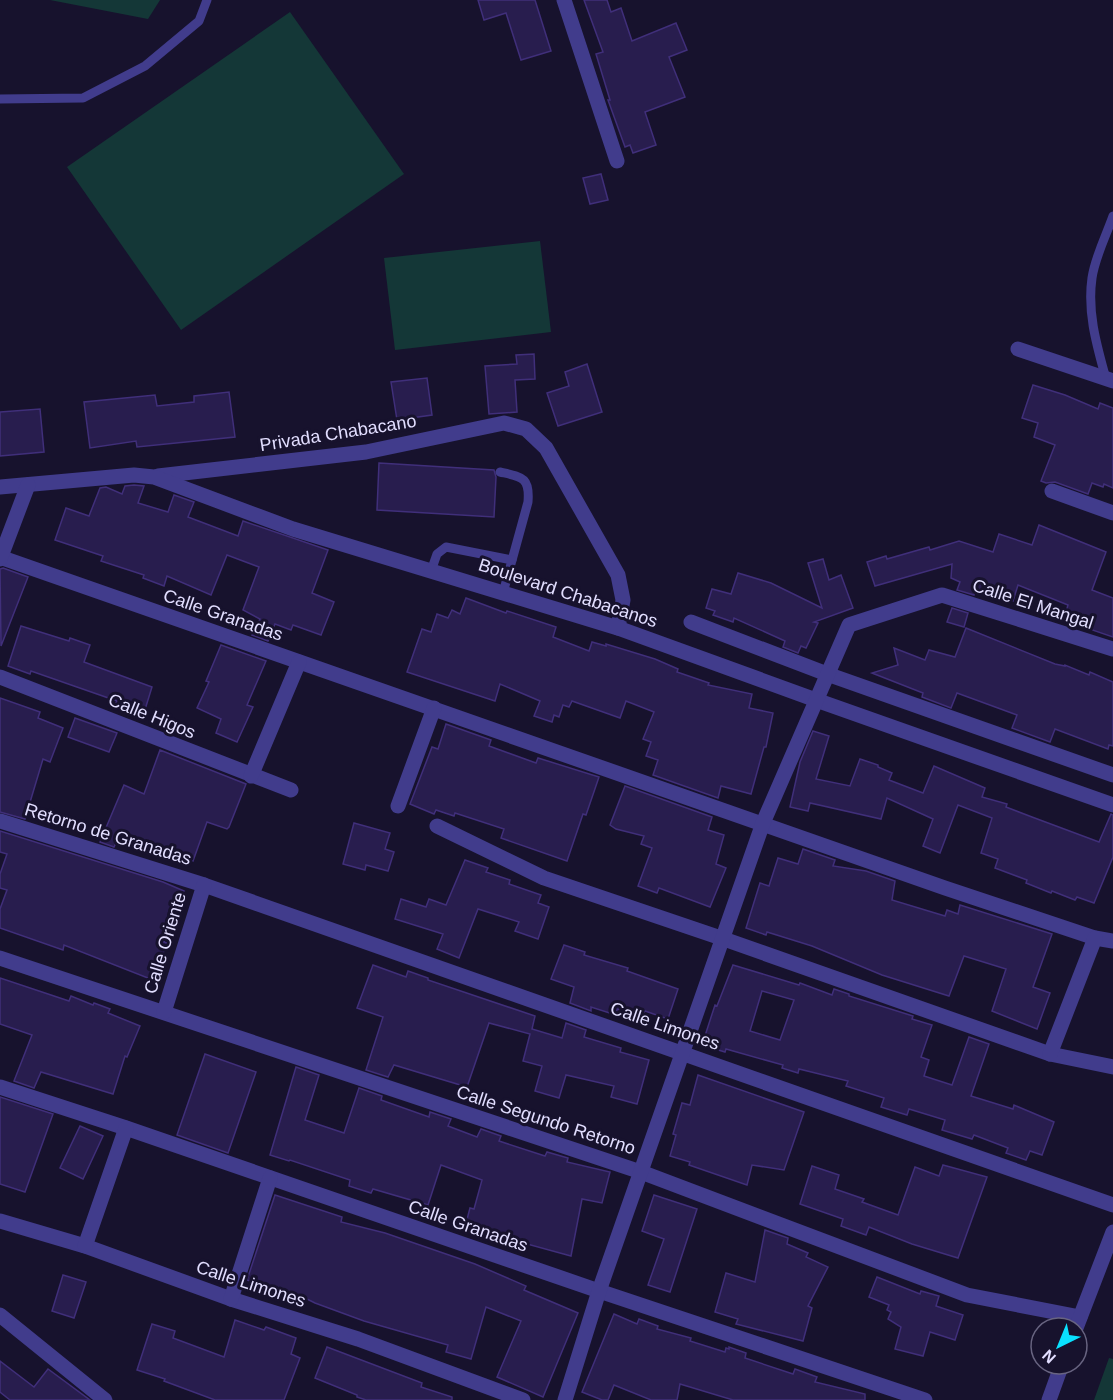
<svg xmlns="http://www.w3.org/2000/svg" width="1113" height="1400" font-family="Helvetica,sans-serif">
  <rect width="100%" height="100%" fill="#17122d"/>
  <g fill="#143737">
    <path d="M50,0H160L148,19Z"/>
    <path d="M290,12L404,174L181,330L67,167Z"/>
    <path d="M540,241L551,332L395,350L384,258Z"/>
    <path d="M1109,1358L1113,1359V1400H1094Z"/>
  </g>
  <g fill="#281d4e" stroke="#402f7a" stroke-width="1.5" fill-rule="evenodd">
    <path d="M478,0H535L551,51L521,60L506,13L484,20Z"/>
    <path d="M584,0H607L611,12L621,8L632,41L676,23L687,50L669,57L685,97L645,112L656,145L633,153L630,145L625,147L608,100H610L596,54L603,52Z"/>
    <path d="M601,174L608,200L590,204L583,178Z"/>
    <path d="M534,354L535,379L515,380L517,412L489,414L485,366L517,364L516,355Z"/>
    <path d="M587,364L602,412L558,426L547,393L569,386L565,372Z"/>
    <path d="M427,378L432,415L397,420L391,382Z"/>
    <path d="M1033,385L1065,395L1098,409L1100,403L1113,408V488L1104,484L1103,487L1092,483L1088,494L1055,482L1046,483L1041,481L1055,445L1034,437L1038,423L1022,418Z"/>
    <path d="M229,392L235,437L137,447L136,441L90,448L84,402L155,395L157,406L194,402V396Z"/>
    <path d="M40,409L44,452L0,456V412Z"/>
    <path d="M379,463L494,470L496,477L494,517L377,510Z"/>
    <path d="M134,485L144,486L138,503L168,512L174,495L194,502L188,517L238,536L243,521L328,550L312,593L334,602L321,635L293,625L291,630L275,624L268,641L252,635L260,619L243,610L259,567L227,555L211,595L167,576L164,586L143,578L144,575L101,561L103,556L55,540L66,508L89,516L100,488L106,487L122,494L125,486Z"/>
    <path d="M1039,525L1106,552L1092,590L1113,598V637L1072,623L1073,622L1064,619L1068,605L1018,585L1013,601L976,588L974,595L957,590L960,582L951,578L952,564L875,586L867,562L886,556L887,559L929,547L930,550L959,541L993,552L999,534L1032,545Z"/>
    <path d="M823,559L829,580L841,575L853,608L814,622L818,623L806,648L801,646L798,653L783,647L785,641L734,618L733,622L713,615L715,611L706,608L712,589L731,594L738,573L771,583L822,608L808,563Z"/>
    <path d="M3,568L28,577L1,646L0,569Z"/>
    <path d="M466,598L506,613L507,611L556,627L553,637L589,651L592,642L606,646V644L655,659L678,669L677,672L709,683L708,685L752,694L749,708L773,713L766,747H764L751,794L721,786L718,798L653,775L658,760L646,756L651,742L643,739L654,712L626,701L620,718L572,701L569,707L563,705L559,717L554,715L552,722L534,716L540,701L500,684L495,701L407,672L422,629L431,632L437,614L448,618L452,610L460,614Z"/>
    <path d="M952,608L968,613L964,627L947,622Z"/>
    <path d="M21,626L69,641L70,638L90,645L84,662L152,687L143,716L114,707L117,701L31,671L30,674L8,666Z"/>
    <path d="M966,628L1055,664L1065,666V665L1089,675L1090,672L1113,682V746L1109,745L1108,749L1055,729L1050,742L1012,728L1017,715L957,693L951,708L922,697L923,693L872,673L898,665L894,648L925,660L929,650L955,657Z"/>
    <path d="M221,645L266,661L247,705L253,707L237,742L216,733L221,719L197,708L209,682L206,681Z"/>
    <path d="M0,698L40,712L38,718L63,728L50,762L43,759L25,819L0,812Z"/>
    <path d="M75,718L117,733L109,752L68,737Z"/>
    <path d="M446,724L491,740L489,746L536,763L538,758L599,777L586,815L583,814L567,861L501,838L504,829L455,813L454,816L436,810L434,814L410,804L432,747L438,749Z"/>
    <path d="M813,731L829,736L816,779L850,786L860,759L878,765V767L892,773L889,780L923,793L934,766L985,788L982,797L1007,804L1006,807L1032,817L1099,842L1111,814L1113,815V857L1094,903L1077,897L1075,900L1052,891L1051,893L1026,883L1027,880L995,868L998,859L981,853L992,818L958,805L940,853L923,846L933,819L887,798L881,819L810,803L808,811L790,807L800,762Z"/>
    <path d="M160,750L246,784L229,827L227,829L207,822L193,861L121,832L114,847L100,842L124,785L144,794Z"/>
    <path d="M625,786L712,817L708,830L724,835L716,864L726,868L710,907L659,888L657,893L638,886L652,848L641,844L644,836L616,829L610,825Z"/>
    <path d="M354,823L390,833L385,849L394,852L388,871L366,865L365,870L343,864Z"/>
    <path d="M0,831L163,882L184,891L164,942L167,943L153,980L64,945L63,950L0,928V909L7,890L0,888V874L7,854L0,852Z"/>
    <path d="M803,849L835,860L833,866L866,871L895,881L892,900L945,916L947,910L958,914L960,905L1052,934L1033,987L1050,993L1037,1029L992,1011L1006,969L964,956L949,996L882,975L812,946L767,932L766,935L746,928L760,883L769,886L778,858L798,864Z"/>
    <path d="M465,860L488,868L486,872L510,880L509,884L541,895L538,903L549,907L538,939L515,931L519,922L478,909L459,958L437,949L443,934L395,919L401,899L426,907L429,899L446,905Z"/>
    <path d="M564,945L585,952L584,955L628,968L627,971L678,989L668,1019L645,1011L642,1018L617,1009L616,1015L591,1007V1011L570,1003L574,987L551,979Z"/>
    <path d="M373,965L406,977L408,971L428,978V980L535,1016L532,1029L562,1038L566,1023L586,1030L584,1037L621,1048L620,1052L649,1060L637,1104L611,1097L614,1086L566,1075L559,1098L535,1091L542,1066L523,1061L530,1034L489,1023L467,1087L394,1065L388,1077L366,1070L383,1017L357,1008Z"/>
    <path d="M733,965L799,985L800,983L832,995L834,989L849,994V996L913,1016L912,1019L932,1025L921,1057L929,1060L924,1076L952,1085L969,1037L989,1044L971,1096L1013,1109L1014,1105L1054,1122L1042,1155L1030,1151L1026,1160L1006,1153L1008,1148L974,1135L972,1139L942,1130L945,1120L909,1109L907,1115L881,1107L884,1098L846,1086L848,1081L799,1069L798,1073L782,1068L783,1065L726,1049L725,1052L702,1045L715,1005L717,1006ZM762,991L794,1000L780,1040L750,1031Z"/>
    <path d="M0,978L69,1001L71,996L93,1005L94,1003L110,1009L108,1013L140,1026L127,1057L125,1056L113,1094L41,1072L34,1088L14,1081L32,1035L0,1024Z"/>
    <path d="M205,1054L256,1072L228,1153L177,1135Z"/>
    <path d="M296,1067L319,1075L305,1120L344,1133L359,1088L382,1096L381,1100L429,1117L430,1112L451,1119L448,1126L477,1137L481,1129L501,1136L499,1141L545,1156L547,1152L568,1158L567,1162L610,1172L602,1203L582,1199L571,1256L465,1227L470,1208L474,1209L482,1180L441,1165L428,1205L373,1189L371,1193L349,1186L350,1180L290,1160L289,1161L270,1155Z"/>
    <path d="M698,1075L804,1112L784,1170L752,1165L747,1185L689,1165L690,1162L670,1156L676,1135L673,1134L682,1103L690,1105Z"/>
    <path d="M0,1097L53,1114L25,1192L0,1184Z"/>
    <path d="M80,1126L103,1136L83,1179L60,1168Z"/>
    <path d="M943,1165L987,1177L958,1258L912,1244L869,1227L866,1235L841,1226L843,1219L800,1204L812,1166L839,1175L835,1189L864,1199L862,1202L898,1215L915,1167L939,1176Z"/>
    <path d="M275,1195L342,1217L341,1222L385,1233L475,1264L526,1286L524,1290L578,1313L543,1397L497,1377L521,1321L486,1307L471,1359L446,1352L448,1345L364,1321L315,1303L303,1297L247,1280Z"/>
    <path d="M654,1195L697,1209L670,1292L648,1285L664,1239L642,1231Z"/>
    <path d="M765,1230L788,1238L787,1244L808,1253L806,1257L828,1267L808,1306L812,1308L803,1341L736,1324L738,1319L715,1312L726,1273L755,1282Z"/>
    <path d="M63,1275L86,1282L74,1318L52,1311Z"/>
    <path d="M877,1277L920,1294L921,1291L939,1296L936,1306L963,1315L955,1340L930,1332L923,1356L895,1349L901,1327L888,1319L891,1312L887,1310L889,1305L869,1297Z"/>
    <path d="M614,1314L637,1324L639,1319L658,1326L657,1329L691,1338L690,1341L725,1352L726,1348L729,1349V1347L746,1353L745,1358L793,1374L795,1369L817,1377L815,1382L865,1394V1400H733L680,1384L677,1400H651L614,1385L608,1400H602L582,1392Z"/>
    <path d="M235,1320L264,1330L266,1327L296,1338L291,1354L300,1358L284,1400H215L164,1381L165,1379L137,1370L152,1324L175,1331L173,1338L224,1357Z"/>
    <path d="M327,1347L422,1383L421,1387L452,1397V1400H366L357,1397V1395L315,1378Z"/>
    <path d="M0,1361L34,1387L48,1369L90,1400H10L0,1392Z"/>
  </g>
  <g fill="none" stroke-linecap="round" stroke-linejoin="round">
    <g stroke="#413c8c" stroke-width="9">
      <path d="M0,99L83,98L145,66L199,21L207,0"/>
      <path d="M1106,379C1097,346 1087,313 1092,278C1095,257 1106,236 1113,216"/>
      <path d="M500,472C522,477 530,477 528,502L503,593"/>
      <path d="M431,571L437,554L446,547L512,560"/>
    </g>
    <g stroke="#413c8c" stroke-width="15">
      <path d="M564,0L617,161"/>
      <path d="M1018,349L1113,381"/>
      <path d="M158,476L366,452L504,423L526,429L546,448L618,575L623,600L618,628"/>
      <path d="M0,487L134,475L154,477L293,529L618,628L816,700L1113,805"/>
      <path d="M1052,491L1113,513"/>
      <path d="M0,557L945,888L1095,938L1113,941"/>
      <path d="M0,559L28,485"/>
      <path d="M691,622L827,674L1113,775"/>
      <path d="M0,677L291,790"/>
      <path d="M251,776L299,662"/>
      <path d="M398,806L434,708"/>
      <path d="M0,821L204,885L1113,1205"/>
      <path d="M437,826L544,878L721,938L1050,1054L1113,1067"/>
      <path d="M0,958L641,1172L967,1295L1080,1317"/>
      <path d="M164,1012L204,885"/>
      <path d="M1050,1054L1095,938"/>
      <path d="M0,1087L126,1128L599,1291L925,1400"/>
      <path d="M0,1221L85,1246L231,1299L358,1339L523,1400"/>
      <path d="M85,1246L126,1128"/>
      <path d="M231,1299L270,1178"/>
      <path d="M0,1315L105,1400"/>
      <path d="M1076,1328L1113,1232"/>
      <path d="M565,1400L599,1291L763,823L849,625L942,595L1113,649"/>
      <path d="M1049,1400L1062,1364"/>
    </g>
  </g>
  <g text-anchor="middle" stroke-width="6" stroke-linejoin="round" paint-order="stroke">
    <g font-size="18" fill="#e2deff" stroke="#17122d">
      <text transform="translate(338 433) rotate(-9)" y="6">Privada Chabacano</text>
      <text transform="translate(568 593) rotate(18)" y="6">Boulevard Chabacanos</text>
      <text transform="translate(1033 604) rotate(18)" y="6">Calle El Mangal</text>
      <text transform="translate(223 615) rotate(19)" y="6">Calle Granadas</text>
      <text transform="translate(152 716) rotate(22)" y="6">Calle Higos</text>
      <text transform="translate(108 834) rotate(17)" y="6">Retorno de Granadas</text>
      <text transform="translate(165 943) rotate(-73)" y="6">Calle Oriente</text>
      <text transform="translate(665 1026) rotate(19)" y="6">Calle Limones</text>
      <text transform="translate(546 1120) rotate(18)" y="6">Calle Segundo Retorno</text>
      <text transform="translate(468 1226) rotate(19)" y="6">Calle Granadas</text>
      <text transform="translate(251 1284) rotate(18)" y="6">Calle Limones</text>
    </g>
  </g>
  <g transform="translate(1059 1346) rotate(223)"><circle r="28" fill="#17122d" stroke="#686481" stroke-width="1.5"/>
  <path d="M0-4.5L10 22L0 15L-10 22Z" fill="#0ae1ff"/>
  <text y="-9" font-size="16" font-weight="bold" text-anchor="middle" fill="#e2deff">N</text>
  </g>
</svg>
